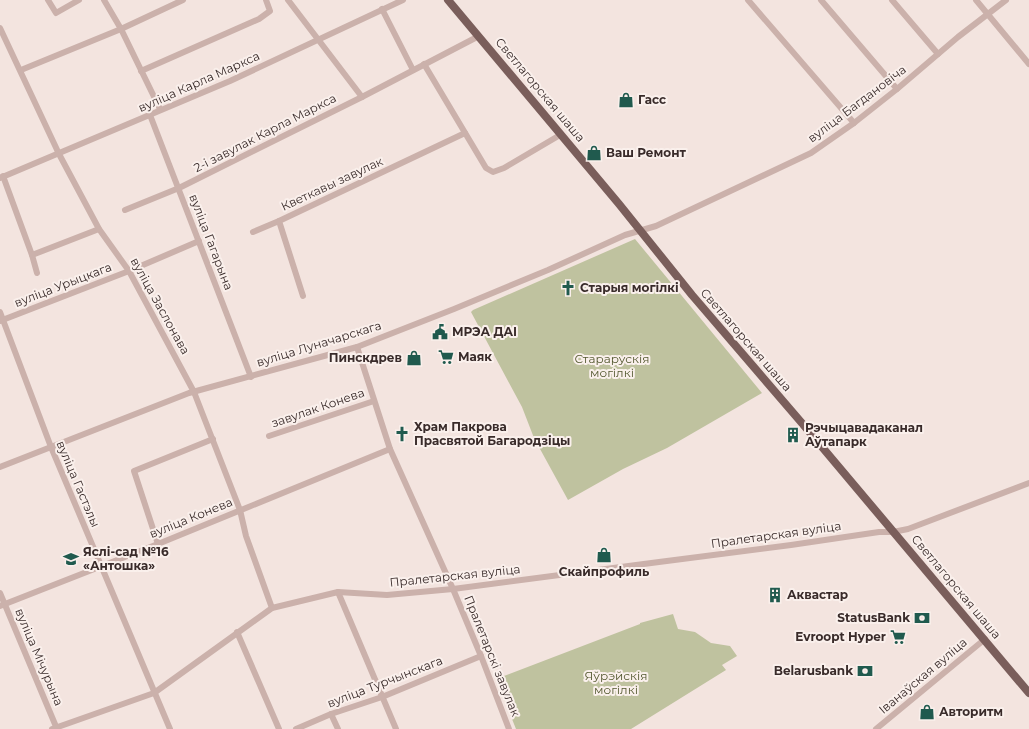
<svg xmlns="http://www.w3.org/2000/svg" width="1029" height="729" font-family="Montserrat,sans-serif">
  <rect width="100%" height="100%" fill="#f3e4df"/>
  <g fill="#bfc29f">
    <path d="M635,239L762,393L667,448L623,469L568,500L534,438L522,407L471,312L473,310Z"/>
    <path d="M673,614L678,629L695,632L711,643L730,646L737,656L722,665L726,670L631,729H516L496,679L640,624V623Z"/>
  </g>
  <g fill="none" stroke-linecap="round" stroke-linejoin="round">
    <g stroke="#cbb1ab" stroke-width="6">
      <path d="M48,0L56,13L79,0"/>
      <path d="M104,0L121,29L160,109"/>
      <path d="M288,0L362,97"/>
      <path d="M748,0L854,123"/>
      <path d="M821,0L897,89"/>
      <path d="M892,0L938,54"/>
      <path d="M976,0L1029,64"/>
      <path d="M382,9L413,70"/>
      <path d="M0,28L59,154L99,229L129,271L194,392L240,510L246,536L272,608"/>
      <path d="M424,64L486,168L493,172L504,168L560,135"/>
      <path d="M21,70L121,29L183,0"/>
      <path d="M141,71L259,19L270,11L266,0"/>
      <path d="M150,115L251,377"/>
      <path d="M3,176L32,255L37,273"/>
      <path d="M0,178L230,81L403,0"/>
      <path d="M125,210L179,188L362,97L479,36"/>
      <path d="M253,232L279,221"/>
      <path d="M32,255L99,229"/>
      <path d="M303,296L279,221L465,133"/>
      <path d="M0,312L51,447L170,729"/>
      <path d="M0,321L129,271L199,241"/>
      <path d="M357,347L390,449L453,589L481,656L509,729"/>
      <path d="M269,436L374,401"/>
      <path d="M0,467L189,393L357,347L454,309L548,270L625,235L656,226L811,153L854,123L897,89L958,37L1006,0"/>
      <path d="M158,544L134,471L213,439"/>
      <path d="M338,592L396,729"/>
      <path d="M0,593L57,729"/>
      <path d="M0,606L158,544L390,449"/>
      <path d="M237,632L279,729"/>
      <path d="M331,714L338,729"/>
      <path d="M52,729L154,693L272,608L338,592L387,595L453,589L659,562L791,545L879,532H893L908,529L1029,483"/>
      <path d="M296,729L331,714L382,697L481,656"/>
      <path d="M876,729L985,639"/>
    </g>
    <path stroke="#7a5e5b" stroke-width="8" d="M448,0L619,204L692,295L801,422L1029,693"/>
  </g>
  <defs>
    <symbol id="shop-bare" viewBox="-9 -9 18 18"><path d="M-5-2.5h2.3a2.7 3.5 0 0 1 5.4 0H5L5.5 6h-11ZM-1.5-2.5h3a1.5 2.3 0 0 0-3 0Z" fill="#205a4e" stroke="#faf0ec" stroke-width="2.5" paint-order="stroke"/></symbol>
    <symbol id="church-bare" viewBox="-9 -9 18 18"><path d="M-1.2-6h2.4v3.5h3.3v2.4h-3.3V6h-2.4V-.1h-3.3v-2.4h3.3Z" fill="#205a4e" stroke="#faf0ec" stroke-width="2.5" paint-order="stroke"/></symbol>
    <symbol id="civic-bare" viewBox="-9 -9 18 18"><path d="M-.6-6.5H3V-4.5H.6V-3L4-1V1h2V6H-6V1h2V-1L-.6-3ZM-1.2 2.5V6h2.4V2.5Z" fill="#205a4e" stroke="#faf0ec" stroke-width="2.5" paint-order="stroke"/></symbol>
    <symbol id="supermarket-bare" viewBox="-9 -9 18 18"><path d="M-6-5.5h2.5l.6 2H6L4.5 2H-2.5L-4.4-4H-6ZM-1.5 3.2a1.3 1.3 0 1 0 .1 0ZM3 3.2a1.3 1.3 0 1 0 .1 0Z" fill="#205a4e" stroke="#faf0ec" stroke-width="2.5" paint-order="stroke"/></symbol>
    <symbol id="building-bare" viewBox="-9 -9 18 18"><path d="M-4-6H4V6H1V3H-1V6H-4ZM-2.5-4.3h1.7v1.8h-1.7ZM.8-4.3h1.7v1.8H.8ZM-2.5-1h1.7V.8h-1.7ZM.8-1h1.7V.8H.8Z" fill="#205a4e" stroke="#faf0ec" stroke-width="2.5" paint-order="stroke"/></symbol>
    <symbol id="school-bare" viewBox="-9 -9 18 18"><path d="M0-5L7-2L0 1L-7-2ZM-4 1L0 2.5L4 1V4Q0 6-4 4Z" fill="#205a4e" stroke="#faf0ec" stroke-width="2.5" paint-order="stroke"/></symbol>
    <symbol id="bank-bare" viewBox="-9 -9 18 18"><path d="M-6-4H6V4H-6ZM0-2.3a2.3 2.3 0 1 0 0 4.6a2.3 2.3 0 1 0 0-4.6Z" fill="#205a4e" stroke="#faf0ec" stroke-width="2.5" paint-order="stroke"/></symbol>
  </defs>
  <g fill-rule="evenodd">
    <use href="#shop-bare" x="615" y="89" width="22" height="22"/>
    <use href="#shop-bare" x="583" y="142" width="22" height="22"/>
    <use href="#church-bare" x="557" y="277" width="22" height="22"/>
    <use href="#civic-bare" x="429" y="321" width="22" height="22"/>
    <use href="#supermarket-bare" x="435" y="346" width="22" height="22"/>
    <use href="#shop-bare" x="403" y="347" width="22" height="22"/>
    <use href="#church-bare" x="391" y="423" width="22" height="22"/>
    <use href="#building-bare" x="782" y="424" width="22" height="22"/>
    <use href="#shop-bare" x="593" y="544" width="22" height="22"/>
    <use href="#school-bare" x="60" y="548" width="22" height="22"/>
    <use href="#building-bare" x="764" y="584" width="22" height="22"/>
    <use href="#bank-bare" x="911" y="607" width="22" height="22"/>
    <use href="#supermarket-bare" x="887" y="626" width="22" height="22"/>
    <use href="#bank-bare" x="854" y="660" width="22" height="22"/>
    <use href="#shop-bare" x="916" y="701" width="22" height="22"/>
  </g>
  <g text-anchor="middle" stroke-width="4" stroke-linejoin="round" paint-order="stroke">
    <g font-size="12" fill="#392b2a" stroke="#faf0ec">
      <text transform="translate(199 82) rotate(-24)" y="4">вуліца Карла Маркса</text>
      <text transform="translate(540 90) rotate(50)" y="4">Светлагорская шаша</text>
      <text transform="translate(857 104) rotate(-37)" y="4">вуліца Багдановіча</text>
      <text transform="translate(265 133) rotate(-27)" y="4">2-і завулак Карла Маркса</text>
      <text transform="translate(332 184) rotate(-25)" y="4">Кветкавы завулак</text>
      <text transform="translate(211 242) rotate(69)" y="4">вуліца Гагарына</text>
      <text transform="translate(63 285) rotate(-21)" y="4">вуліца Урыцкага</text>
      <text transform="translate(160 306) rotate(61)" y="4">вуліца Заслонава</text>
      <text transform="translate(746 340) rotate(49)" y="4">Светлагорская шаша</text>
      <text transform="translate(319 344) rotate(-17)" y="4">вуліца Луначарскага</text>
      <text transform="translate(318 408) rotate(-19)" y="4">завулак Конева</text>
      <text transform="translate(78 484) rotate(67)" y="4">вуліца Гастэлы</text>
      <text transform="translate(191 518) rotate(-22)" y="4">вуліца Конева</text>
      <text transform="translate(776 535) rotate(-8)" y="4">Пралетарская вуліца</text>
      <text transform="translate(455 576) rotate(-6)" y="4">Пралетарская вуліца</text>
      <text transform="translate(956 587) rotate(50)" y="4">Светлагорская шаша</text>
      <text transform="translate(492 656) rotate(68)" y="4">Пралетарскі завулак</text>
      <text transform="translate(39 657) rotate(67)" y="4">вуліца Мічурына</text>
      <text transform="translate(923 676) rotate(-40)" y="4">Іванаўская вуліца</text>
      <text transform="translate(385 682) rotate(-21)" y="4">вуліца Турчынскага</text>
    </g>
    <g font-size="12" font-weight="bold" fill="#392b2a" stroke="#faf0ec" text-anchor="start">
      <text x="638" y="104">Гасс</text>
      <text x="606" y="157">Ваш Ремонт</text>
      <text x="580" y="292">Старыя могілкі</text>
      <text x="452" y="336">МРЭА ДАІ</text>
      <text x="458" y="361">Маяк</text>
      <text x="402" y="362" text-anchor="end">Пинскдрев</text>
      <text x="414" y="431">Храм Пакрова<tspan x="414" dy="14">Прасвятой Багародзіцы</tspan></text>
      <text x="805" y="432">Рэчыцавадаканал<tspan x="805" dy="14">Аўтапарк</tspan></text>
      <text x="83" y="556">Яслі-сад №16<tspan x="83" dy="14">«Антошка»</tspan></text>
      <text x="604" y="576" text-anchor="middle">Скайпрофиль</text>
      <text x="787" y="599">Аквастар</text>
      <text x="910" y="622" text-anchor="end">StatusBank</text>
      <text x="886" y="641" text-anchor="end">Evroopt Hyper</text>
      <text x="853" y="675" text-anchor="end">Belarusbank</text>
      <text x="939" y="716">Авторитм</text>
    </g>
    <g font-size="12" fill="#52572e" stroke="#faf0ec">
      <text x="612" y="363">Старарускія<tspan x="612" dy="14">могілкі</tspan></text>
      <text x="616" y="680">Яўрэйскія<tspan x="616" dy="14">могілкі</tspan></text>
    </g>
  </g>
</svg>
